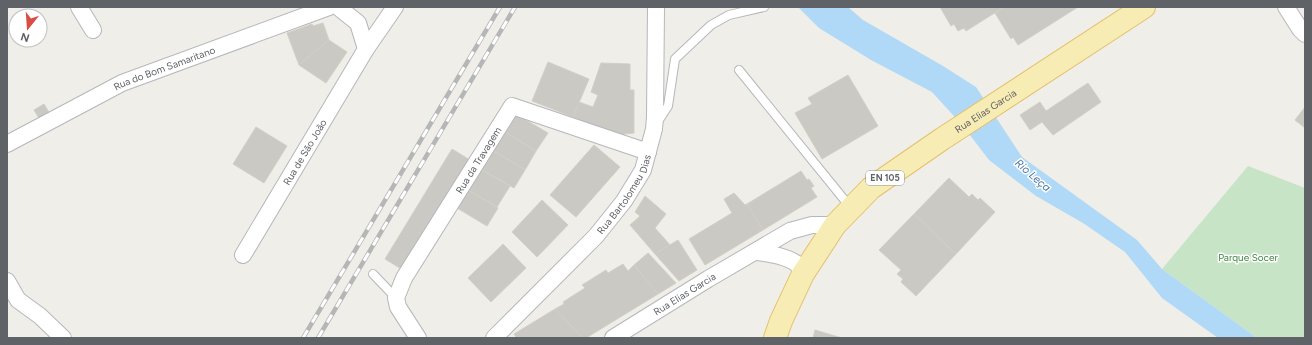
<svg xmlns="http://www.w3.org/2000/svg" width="1312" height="345" font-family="Figtree,sans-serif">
  <rect width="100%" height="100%" fill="#efeee8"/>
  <path fill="#c7e4c7" d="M1248,166L1305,188V338H1257L1162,269Z"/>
  <path fill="#b0d9f7" d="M798,7H848L863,20L943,66L976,87L1022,157L1137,240L1162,269L1257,338H1218L1162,298L1125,252L1083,223L1036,196L989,160L963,126L932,92L871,60L819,28Z"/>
  <g fill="#cbc9c4" stroke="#d4cfc6">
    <path d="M940,7H1004L966,31L964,28L958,31L954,24L951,26Z"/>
    <path d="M1004,7H1078L1018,45L1013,37L1011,39L995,13Z"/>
    <path d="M323,23L329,40L299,65L287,33L312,24L313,26Z"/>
    <path d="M329,40L347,52L326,83L299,65Z"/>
    <path d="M548,62L589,79L573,117L532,101Z"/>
    <path d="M601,63L630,64V90H634V133L615,135L580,121V120L573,117L579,102L593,107L598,95L591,92Z"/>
    <path d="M848,75L878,126L822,159L795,113L812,104L808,98Z"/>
    <path d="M1088,83L1101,102L1053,135L1042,122L1030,130L1020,115L1040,102L1046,111Z"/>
    <path d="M44,104L50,114L40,120L34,110Z"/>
    <path d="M1305,107V128L1295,120Z"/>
    <path d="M514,113L548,133L536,151L503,131Z"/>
    <path d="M256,127L287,146L264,183L233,164Z"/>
    <path d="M503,131L536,151L525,170L492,150Z"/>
    <path d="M594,145L620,167L576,217L550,195Z"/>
    <path d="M452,149L470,160L403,270L385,259Z"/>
    <path d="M492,150L525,170L514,188L480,169Z"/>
    <path d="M480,169L510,186L497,207L468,190Z"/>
    <path d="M801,171L807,180L809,179L814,186L811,188L817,197L763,230L747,204Z"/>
    <path d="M949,178L969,197L972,194L978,200L980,198L995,212L956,254L914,214Z"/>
    <path d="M468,190L498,208L487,226L457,208Z"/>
    <path d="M734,193L745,205L747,204L763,230L705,265L689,239L732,213L724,199Z"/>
    <path d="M645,196L666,214L655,228L670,245L655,254L630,225L640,216L635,212Z"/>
    <path d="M542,200L568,225L537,257L512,232Z"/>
    <path d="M914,214L956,254L916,296L901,282L903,279L897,274L901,270L879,250Z"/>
    <path d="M678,240L697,270L679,281L655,254Z"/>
    <path d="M503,244L526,268L491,302L468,278Z"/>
    <path d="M648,253L676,283L658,294L634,265Z"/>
    <path d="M623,264L628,271L634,265L658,294L586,338H583L555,309L564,304L563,302L585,288L582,285L606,270L608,273Z"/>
    <path d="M555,309L583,338H515L516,337L514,334Z"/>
    <path d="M815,330L842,338H813Z"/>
  </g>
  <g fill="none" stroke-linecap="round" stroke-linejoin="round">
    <defs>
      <g id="lane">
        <path d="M739,70L851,208"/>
        <path d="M657,123L668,106L675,59L711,25L729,15L764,7"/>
        <path d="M373,274L396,298"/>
      </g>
      <g id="street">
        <path d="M79,7L93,30"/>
        <path d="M338,7L358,23L366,49"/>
        <path d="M1286,7L1300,29L1305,34"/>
        <path id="s1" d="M7,144L122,83L329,7"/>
        <path d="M757,252C768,253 790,257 798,265C800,267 801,271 803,274"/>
        <path id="s2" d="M243,255L366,49L395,7"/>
        <path d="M7,281L18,300L40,316L63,338"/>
        <path id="s3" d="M418,338L398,307L396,298L404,278L512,106L648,152"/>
        <path id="s4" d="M494,338L596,236L624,201L643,170L654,129L655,117L656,7"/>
        <path id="s5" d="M613,338L708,279L790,231L812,225H835"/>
      </g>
      <g id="primary">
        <path id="s6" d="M775,338L781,321L803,274L835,225L871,188L942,139L1144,7"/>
      </g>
    </defs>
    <use href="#lane" stroke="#b5b7bb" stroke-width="10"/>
    <use href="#street" stroke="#b5b7bb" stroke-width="18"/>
    <use href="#primary" stroke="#e4c16c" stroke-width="24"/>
    <use href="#lane" stroke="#fff" stroke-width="8"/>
    <use href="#street" stroke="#fff" stroke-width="16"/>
    <use href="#primary" stroke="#f8ecb5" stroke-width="22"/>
    <defs>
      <g id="rail">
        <path d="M303,338L500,7"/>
        <path d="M318,338L515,7"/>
      </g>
    </defs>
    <use href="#rail" stroke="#b5b6b6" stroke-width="4.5"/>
    <use href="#rail" stroke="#fff" stroke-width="3" stroke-dasharray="9" stroke-linecap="butt"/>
  </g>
  <g text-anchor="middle" stroke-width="3" stroke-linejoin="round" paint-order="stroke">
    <rect fill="#fff" stroke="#8f9194" stroke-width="1" x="866" y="171" width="38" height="14" rx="3"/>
    <g font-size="9" font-weight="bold" fill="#5f6266">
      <text x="885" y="181">EN 105</text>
    </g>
    <g font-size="10" fill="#5f6266" stroke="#fff">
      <text dy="4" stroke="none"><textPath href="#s1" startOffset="175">Rua do Bom Samaritano</textPath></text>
      <text dy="4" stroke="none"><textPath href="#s6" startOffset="318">Rua Elias Garcia</textPath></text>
      <text dy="4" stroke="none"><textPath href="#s2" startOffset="120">Rua de São João</textPath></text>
      <text dy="4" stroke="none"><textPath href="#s3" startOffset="207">Rua da Travagem</textPath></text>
      <text dy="4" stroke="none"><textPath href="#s4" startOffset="195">Rua Bartolomeu Dias</textPath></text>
      <text dy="4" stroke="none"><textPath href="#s5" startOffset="84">Rua Elias Garcia</textPath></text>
    </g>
    <g font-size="10" fill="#3f8542" stroke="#fff">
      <text x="1248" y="261">Parque Socer</text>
    </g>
    <g font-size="11" font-style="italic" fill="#4a75a0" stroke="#fff">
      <text transform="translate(1033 175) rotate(41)" y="4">Rio Leça</text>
    </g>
  </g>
  <rect width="1312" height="345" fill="none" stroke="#5f6266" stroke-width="16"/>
  <g transform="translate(28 28) rotate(197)"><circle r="19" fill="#ffffff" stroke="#bfc0c2"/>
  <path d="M0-3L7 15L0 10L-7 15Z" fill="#d94e44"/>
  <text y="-6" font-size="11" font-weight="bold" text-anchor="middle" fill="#5f6266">N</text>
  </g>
</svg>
